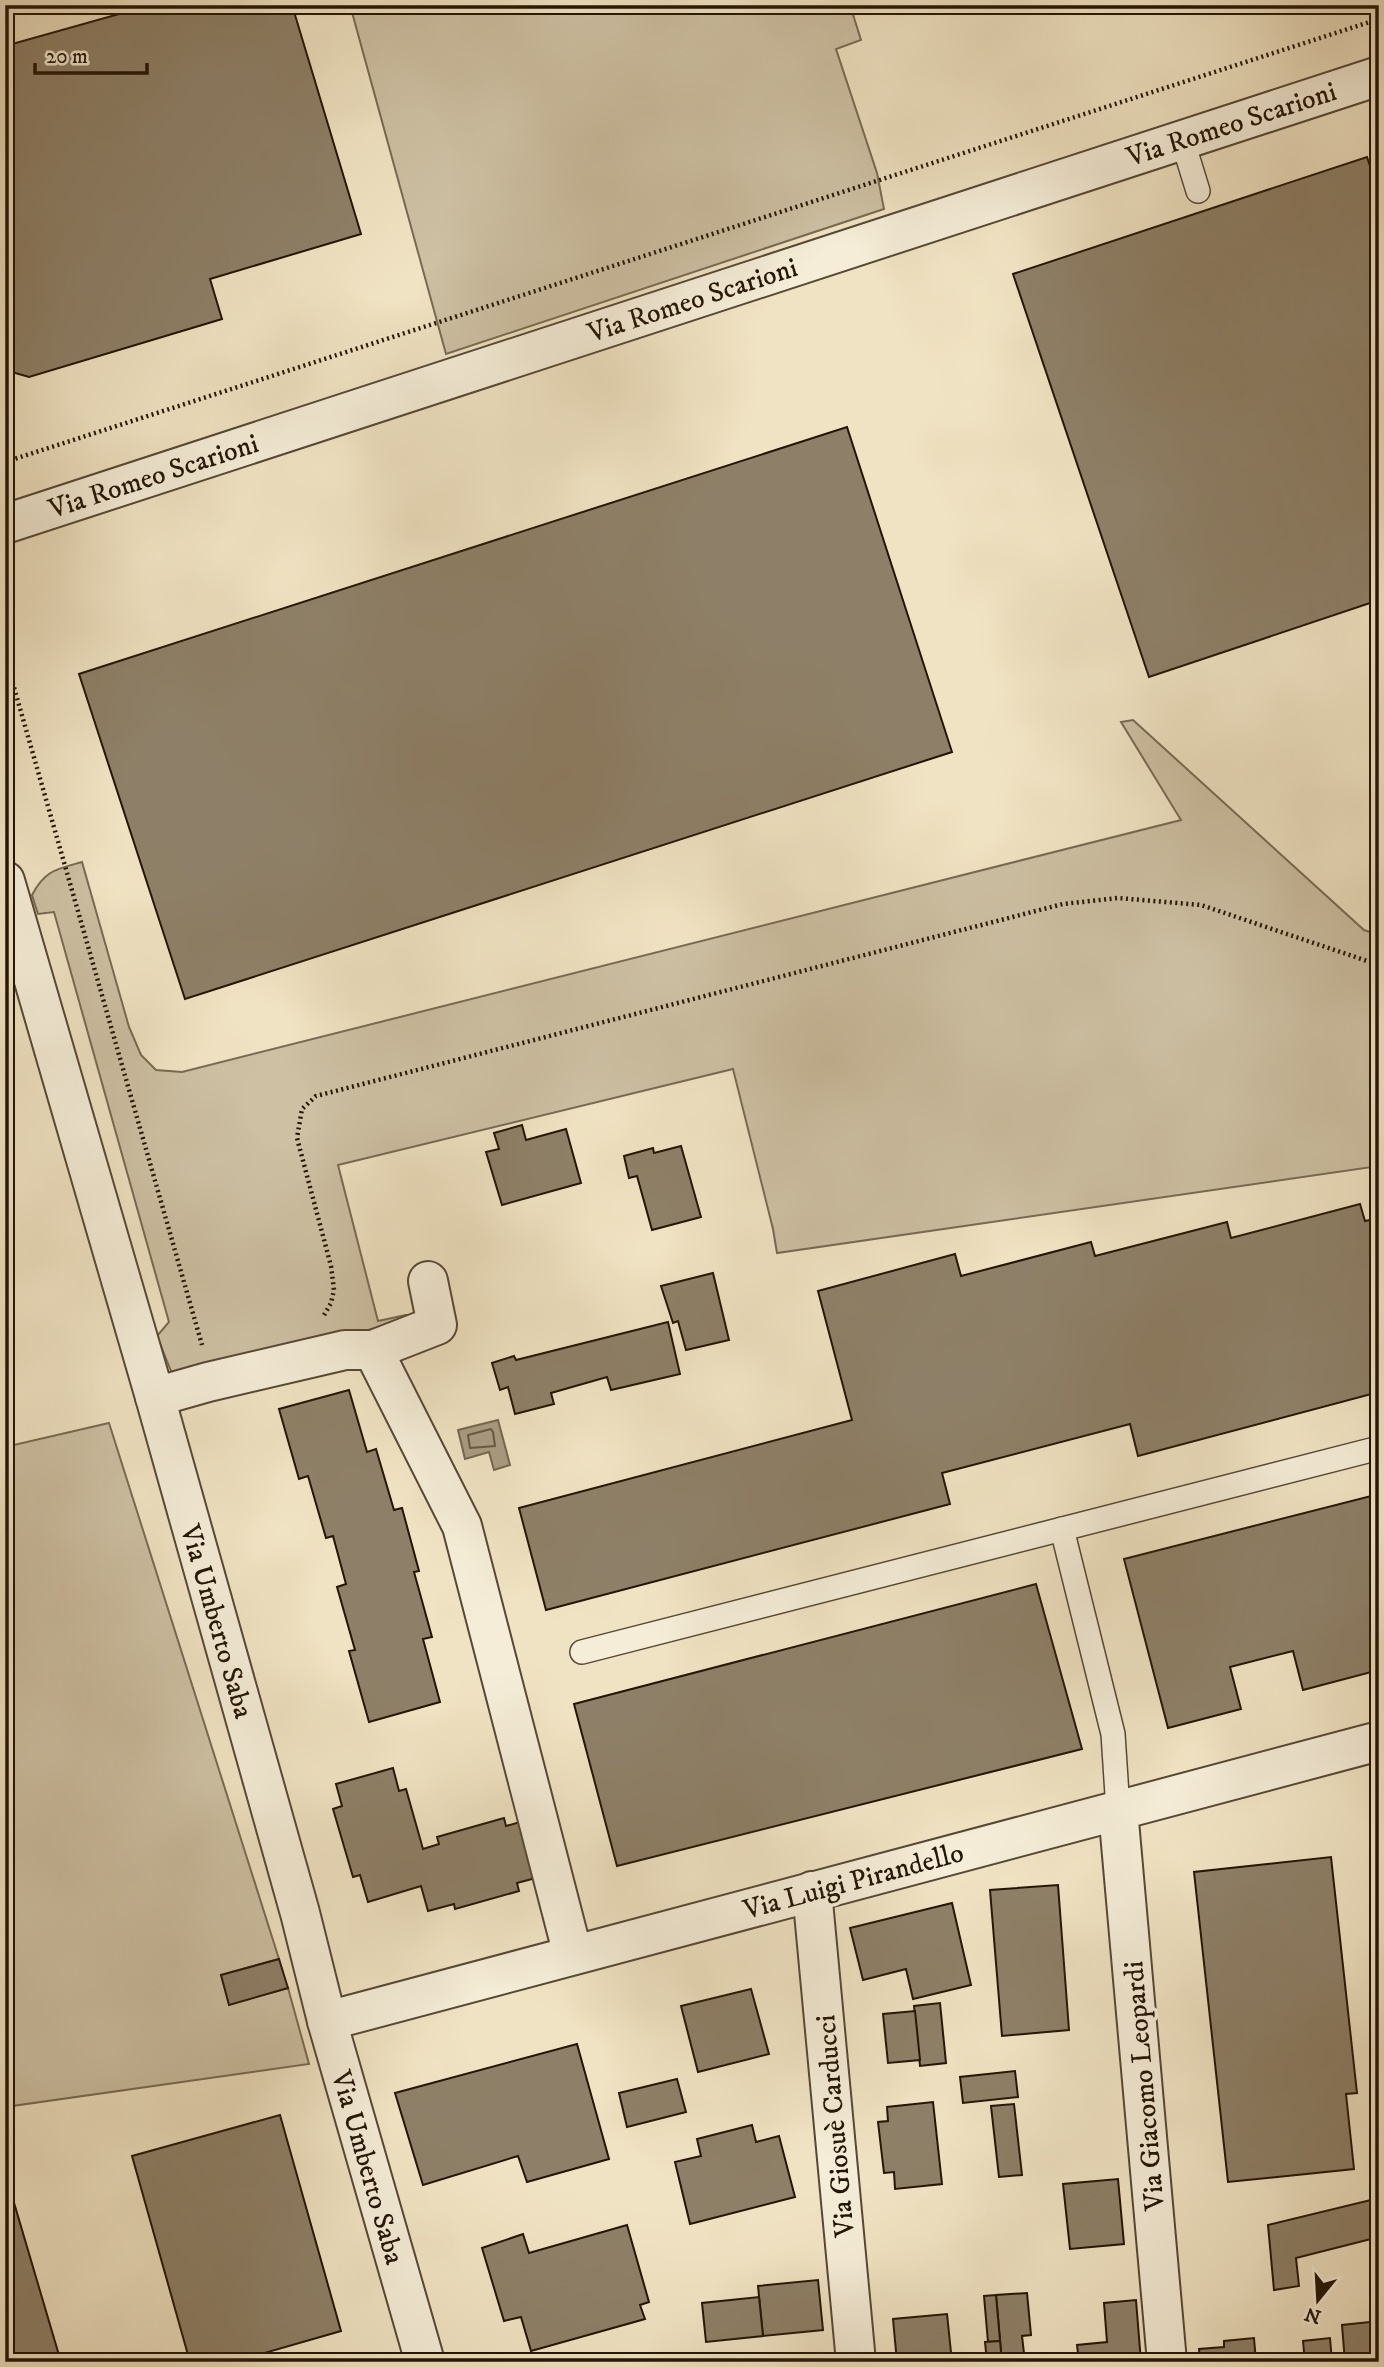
<svg xmlns="http://www.w3.org/2000/svg" width="1384" height="2367" font-family="'IM FELL DW Pica',serif">
  <rect width="100%" height="100%" fill="#f0e3c3"/>
  <filter id="stains"><feTurbulence type="fractalNoise" baseFrequency=".00286" numOctaves="4"/><feColorMatrix values="0 0 0 0 .2 0 0 0 0 .09 0 0 0 0 .02 0 0 0 .5 -.17"/></filter>
  <radialGradient id="worn" r=".72"><stop offset=".6" stop-color="#630" stop-opacity="0"/><stop offset="1" stop-color="#630" stop-opacity=".3"/></radialGradient>
  <g fill="#cdc0a3" stroke="#786a54" stroke-width="2">
    <path d="M350,5H665L668,14L696,5H850L861,40L836,49L877,173L884,209L446,354Z"/>
    <path d="M1133,720L1364,930L1379,935V1166L777,1253L773,1229L733,1069L338,1165L378,1321L406,1315L407,1320L189,1376L171,1371L157,1336L169,1322L54,912L38,914L32,895C45,870 57,869 82,862L129,1027L141,1055L156,1070L182,1072L1181,820L1121,722Z"/>
    <path d="M109,1423L279,1959L221,1975L230,2004L288,1988L309,2064L5,2107V2072L9,2050L5,2037V1447Z"/>
  </g>
  <path fill="#aa9d83" stroke="#746751" stroke-width="2" d="M498,1420L510,1465L494,1470L489,1452L465,1459L458,1430Z"/>
  <g fill="none" stroke-linecap="round" stroke-linejoin="round">
    <path stroke="#665944" stroke-width="2" d="M491,1429L493,1432L495,1446L470,1448L468,1435Z"/>
  </g>
  <g fill="#8e8068" stroke="#231506" stroke-width="2">
    <path d="M151,5H292L361,234L210,279L222,319L29,377L12,372L5,365V46Z"/>
    <path d="M1367,157L1379,193V600L1149,677L1013,274Z"/>
    <path d="M847,427L952,752L185,999L79,674Z"/>
    <path d="M522,1125L526,1140L566,1129L581,1183L502,1205L486,1152L499,1149L494,1133Z"/>
    <path d="M681,1146L701,1217L652,1230L637,1176L629,1178L624,1156L653,1148L654,1153Z"/>
    <path d="M1360,1204L1365,1221L1379,1218V1392L1138,1456L1130,1424L942,1473L950,1504L546,1610L519,1508L852,1420L818,1291L955,1254L961,1276L1091,1242L1095,1256L1227,1222L1231,1238Z"/>
    <path d="M713,1273L729,1340L686,1350L678,1321L673,1323L661,1286Z"/>
    <path d="M668,1322L680,1374L611,1390L607,1377L551,1393L554,1404L515,1414L508,1387L500,1390L492,1363L514,1356L516,1360Z"/>
    <path d="M349,1390L367,1452L376,1449L394,1510L402,1508L419,1571L414,1572L432,1637L423,1639L440,1702L369,1722L349,1651L355,1650L337,1587L346,1584L333,1536L326,1538L308,1476L299,1479L279,1409Z"/>
    <path d="M1379,1494V1670L1303,1690L1293,1651L1230,1667L1241,1709L1168,1728L1124,1559Z"/>
    <path d="M1036,1584L1082,1749L617,1866L574,1704Z"/>
    <path d="M393,1768L399,1791L406,1789L423,1849L439,1844L437,1837L504,1818L506,1826L527,1820L543,1876L517,1883L519,1891L455,1909L454,1904L428,1911L421,1886L368,1902L360,1875L353,1877L333,1809L342,1806L336,1784Z"/>
    <path d="M1331,1857L1357,2093L1346,2094L1354,2169L1228,2182L1194,1872Z"/>
    <path d="M1058,1885L1069,2030L1002,2036L990,1890Z"/>
    <path d="M952,1903L971,1985L913,1999L906,1969L863,1980L850,1928Z"/>
    <path d="M279,1959L288,1988L229,2005L221,1975Z"/>
    <path d="M751,1989L769,2054L698,2072L681,2006Z"/>
    <path d="M940,2003L946,2063L920,2066L914,2006Z"/>
    <path d="M915,2011L920,2060L888,2063L883,2014Z"/>
    <path d="M577,2044L609,2159L527,2182L518,2156L423,2185L395,2093Z"/>
    <path d="M1015,2071L1018,2097L963,2103L960,2077Z"/>
    <path d="M677,2079L686,2112L627,2127L619,2093Z"/>
    <path d="M933,2102L942,2184L895,2189L894,2172L884,2173L878,2122L888,2121L887,2107Z"/>
    <path d="M1014,2104L1022,2175L999,2177L991,2106Z"/>
    <path d="M280,2115L341,2331L233,2362H190L132,2156Z"/>
    <path d="M752,2125L756,2142L779,2136L795,2197L690,2224L675,2162L701,2156L697,2139Z"/>
    <path d="M5,2179H7L61,2362H5Z"/>
    <path d="M1118,2179L1124,2244L1070,2249L1063,2184Z"/>
    <path d="M1379,2198V2237L1296,2258L1299,2286L1274,2290L1268,2225Z"/>
    <path d="M627,2225L649,2302L640,2305L645,2319L531,2351L521,2317L504,2321L482,2248L523,2234L529,2253Z"/>
    <path d="M818,2280L823,2330L763,2336L758,2286Z"/>
    <path d="M1027,2293L1031,2335L1022,2336L1025,2362H1002L996,2295Z"/>
    <path d="M996,2295L1000,2341L988,2342L984,2296Z"/>
    <path d="M759,2297L763,2336L706,2342L702,2303Z"/>
    <path d="M1136,2300L1141,2362H1079L1077,2345L1107,2342L1104,2303Z"/>
    <path d="M947,2314L952,2362H897L893,2319Z"/>
    <path d="M1379,2321V2362H1345L1342,2325Z"/>
    <path d="M1254,2338L1256,2362H1200L1199,2349L1224,2347V2341Z"/>
    <path d="M1330,2338L1332,2362H1305L1303,2341Z"/>
    <path d="M1000,2341L1002,2362H987L985,2342Z"/>
  </g>
  <g fill="none" stroke-linecap="round" stroke-linejoin="round">
    <defs>
      <g id="lane">
        <path d="M1182,139L1198,191"/>
        <path d="M1062,1529L1113,1734L1118,1810"/>
        <path d="M582,1652L1379,1448"/>
      </g>
      <g id="street">
        <path d="M5,524L1379,76"/>
        <path d="M5,881L155,1397L300,1913L327,2021L425,2362"/>
        <path d="M373,1350L437,1325L428,1281"/>
        <path d="M155,1397L208,1382L345,1350H373L462,1526L573,1955"/>
        <path d="M1118,1810L1167,2362"/>
        <path d="M812,1891L856,2362"/>
        <path d="M327,2021L1379,1741"/>
      </g>
    </defs>
    <use href="#lane" stroke="#564835" stroke-width="26"/>
    <use href="#street" stroke="#564835" stroke-width="42"/>
    <g stroke="#231506" stroke-width="4.5" stroke-dasharray="2 3.5" stroke-linecap="butt">
      <path d="M5,462L1379,19"/>
      <path d="M5,656L202,1345"/>
      <path d="M324,1315L331,1303L334,1290L331,1266L297,1138L302,1109L316,1096L1063,904L1118,898L1201,905L1379,965"/>
    </g>
    <use href="#lane" stroke="#f5edd8" stroke-width="23"/>
    <use href="#street" stroke="#f5edd8" stroke-width="38"/>
  </g>
  <g text-anchor="middle" stroke-width="7" stroke-linejoin="round" paint-order="stroke">
    <g font-size="28" fill="#231506" stroke="#f5edd8">
      <text transform="translate(1231 123) rotate(-18)" y="10">Via Romeo Scarioni</text>
      <text transform="translate(692 299) rotate(-18)" y="10">Via Romeo Scarioni</text>
      <text transform="translate(153 475) rotate(-18)" y="10">Via Romeo Scarioni</text>
      <text transform="translate(218 1621) rotate(74)" y="10">Via Umberto Saba</text>
      <text transform="translate(853 1880) rotate(-15)" y="10">Via Luigi Pirandello</text>
      <text transform="translate(1143 2086) rotate(-95)" y="10">Via Giacomo Leopardi</text>
      <text transform="translate(834 2126) rotate(-95)" y="10">Via Giosuè Carducci</text>
      <text transform="translate(369 2167) rotate(74)" y="10">Via Umberto Saba</text>
    </g>
  </g>
  <rect width="1384" height="2367" fill="none" stroke="#f0e3c3" stroke-width="28"/>
  <rect x="7" y="7" width="1370" height="2353" fill="none" stroke="#231506" stroke-width="3.5"/>
  <rect x="14" y="14" width="1356" height="2339" fill="none" stroke="#231506" stroke-width="2"/>
  <g transform="translate(1318 2300) rotate(198)" stroke="#f5edd8" stroke-width="5" paint-order="stroke">
  <path d="M0-5L12 26L0 18L-12 26Z" fill="#231506"/>
  <text y="-10" font-size="19" font-weight="bold" text-anchor="middle" fill="#231506">N</text>
  </g>
  <path d="M35 63v10h112v-10" fill="none" stroke="#231506" stroke-width="3.5"/>
  <text x="46" y="63" font-size="21" fill="#231506" stroke="#f5edd8" stroke-width="5" paint-order="stroke">20 m</text>
  <rect width="100%" height="100%" filter="url(#stains)"/>
  <rect width="100%" height="100%" fill="url(#worn)"/>
</svg>
